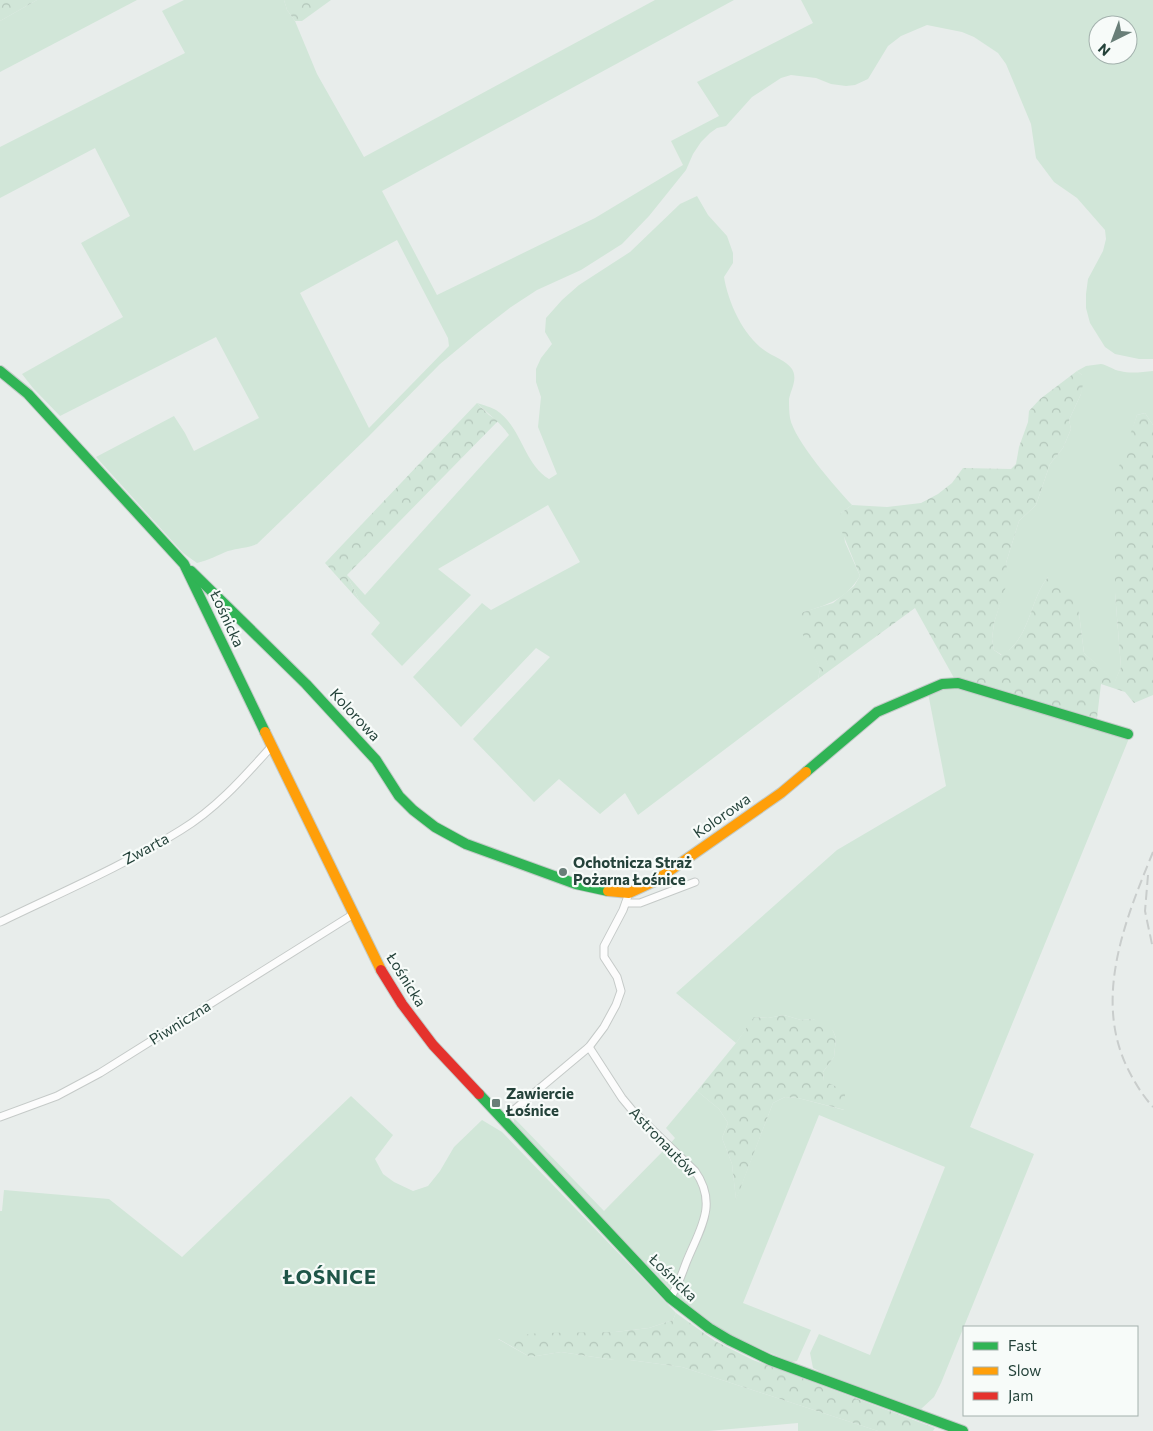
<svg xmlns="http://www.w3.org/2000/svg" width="1153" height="1431" font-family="Commissioner,sans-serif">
  <defs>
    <pattern id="forest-crowns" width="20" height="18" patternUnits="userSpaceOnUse" patternTransform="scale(1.25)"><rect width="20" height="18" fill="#d1e6d8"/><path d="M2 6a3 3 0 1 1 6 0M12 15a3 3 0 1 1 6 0" fill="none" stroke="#b3c6ba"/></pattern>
  </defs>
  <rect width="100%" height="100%" fill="#e8edeb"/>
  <g fill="#d1e6d8" fill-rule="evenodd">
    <path d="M37,0H137L0,72V21Z"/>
    <path d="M184,0H284L287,10L295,21L317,74L364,157L655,0H734L382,191L437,295L595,218L683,165L671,141L719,116L697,82L813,23L801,0H1153V359H1139L1115,354L1105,347L1090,323L1086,308V294L1088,279L1103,251L1106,239L1105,230L1077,198L1054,182L1036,158L1031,124L1006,64L998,53L974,37L962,32L927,25L901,36L888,46L868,79L855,85L846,86L831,84L816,78L791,75L781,78L752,97L726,126L717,128L710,133L701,142L693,154L686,170L649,216L622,244L581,270L537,290L511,307L476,334L440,364L368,437L257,544C247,548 238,548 228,551C218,555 209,560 197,563L183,553L96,457L174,416L185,433L194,451L259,418L216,337L60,416L33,388L22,374L123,317L81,243L130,216L95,148L0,198V147L185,53L162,11ZM1098,25H1128V55H1098ZM397,240L448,338L449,346L369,428L300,293Z"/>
    <path d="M697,196L708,215L727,236L733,253V263L724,277C728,302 743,335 764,350C772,356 787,361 792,369C798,379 791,389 789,399C789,405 789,412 790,418C794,440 836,488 852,505L841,513L845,542L860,576C846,599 828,605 803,612L811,649L820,669L818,679L638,815L625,793L600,814L559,779L534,802L473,739L550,657L536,648L461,727L413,677L482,603L491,610L580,562L548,505L438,569L471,595L402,666L371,634L380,623L360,602L347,575L365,595L509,435C500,422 488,414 477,403C483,405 491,407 496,410C522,427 523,463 549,479L557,474L538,427L541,397L536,382V369L541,358L552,344L545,332L546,318L562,300L579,285L630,252L680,204Z"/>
    <path d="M1101,364C1108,365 1113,370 1120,371C1131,374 1142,372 1153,371V425L1145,413L1137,415L1133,428L1116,518L1115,593L1121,667L1115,682L1084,653L1079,613L1048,577C1032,597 1031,626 1014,645C1011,649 1006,652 1002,655L994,650L992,639L994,623L1008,577L1006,563L1019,521L1036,505L1050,464L1063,448L1071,429L1069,420L1081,394L1082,375L1077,371L1086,366Z"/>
    <path d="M944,687H956L1120,737L1128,735L1132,731L970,1127L1034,1154L941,1383L934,1397L921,1409L823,1373L813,1368L810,1353L819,1334L870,1355L945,1167L819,1115L743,1303L811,1330L797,1361L792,1362L727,1335L709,1324L676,1295L705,1227L707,1191L670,1144L675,1138L666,1128L697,1091L719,1109L728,1123L722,1138L732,1164L736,1199L773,1103L785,1097L798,1098L844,1110L835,1086L824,1082L823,1072L834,1057L836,1038L833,1031L813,1019L801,1020L784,1015L768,1018L755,1017L736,1043L676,993L837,850L946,786L928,693Z"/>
    <path d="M351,1096L393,1135L375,1159L383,1174L394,1182L413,1191L428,1186L440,1171L454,1147L482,1120L502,1132L676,1313L673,1320L649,1328L615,1332L498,1339L530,1357L561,1352L614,1360H630L682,1367L878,1431H798V1423L709,1431H0V1211H2L4,1190L109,1199L182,1257Z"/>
    <path d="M513,1117L604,1211L666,1148C677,1159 693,1171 700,1185C713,1214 684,1264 672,1291L515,1126Z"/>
  </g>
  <g fill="url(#forest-crowns)">
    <path d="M0,0H37L0,21Z"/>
    <path d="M284,0H331L302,21H295L287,10Z"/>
    <path d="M1077,371L1082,375L1084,379L1081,394L1069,420L1071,429L1063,448L1050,464L1036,505L1019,521L1006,563L1009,577L994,623L992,639L994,650L1001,655C1005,652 1011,649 1014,645C1031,626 1032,597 1048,577L1061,580L1070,592L1079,613L1084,653L1115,681L1121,667L1115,593V478L1137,415L1145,413L1153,425V695L1134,703L1125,692L1101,684L1097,718L1014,696L954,678L915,608L818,679L820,669L799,627V618L803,612L833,603L854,586L860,576L838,522L841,513L852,505L887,507L921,503L938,494L952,483L963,468L1011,469L1016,464L1019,447L1028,422L1029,411L1040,399Z"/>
    <path d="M477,403L489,415L498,421L347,575L360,602L325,563Z"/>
    <path d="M784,1015L801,1020L813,1019L828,1025L833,1031L836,1038L834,1057L823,1072L824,1081L835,1086L845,1093V1110L798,1098L785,1097L773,1103L736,1200L732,1164L722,1138L728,1123L719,1109L697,1091L736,1043L754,1017L768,1018Z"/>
    <path d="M676,1313L715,1341L753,1360L935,1428L933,1431H878L682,1367L630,1360H614L561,1352L530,1357L497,1338L539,1333L615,1332L649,1328L673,1320Z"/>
  </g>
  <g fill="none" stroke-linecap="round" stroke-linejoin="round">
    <defs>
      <g id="street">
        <path d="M626,903H640L695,882"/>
        <path d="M0,922C60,893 125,865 181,830C216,809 244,777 271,747"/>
        <path d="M589,1047L622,1098L632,1110L695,1171C719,1205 699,1230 686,1263C681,1276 678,1287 670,1298"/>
        <path d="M0,1117L57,1096L100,1073L352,915"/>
        <path d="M502,1120L589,1047L604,1027L616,1005L621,991L617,977L604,957V946L623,910L629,893"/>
      </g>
      <g id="fast">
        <path d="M0,371L28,394L184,564L265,732"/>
        <path d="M191,571L306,684L376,760L399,796L413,810L435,827L466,844L576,884L608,891"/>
        <path d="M806,772L877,712L942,684L958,683L1128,734"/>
        <path d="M479,1094L670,1298L709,1328L729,1340L770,1360L963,1431"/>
      </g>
      <g id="slow">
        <path d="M265,732L381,970"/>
        <path d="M608,891L629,893L655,881L781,793L806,772"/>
      </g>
      <path id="jam" d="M381,970L402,1004L433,1045L479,1094"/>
    </defs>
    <use href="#street" stroke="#c5cac8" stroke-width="9"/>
    <use href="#fast" stroke="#c3cbc8" stroke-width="12"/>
    <use href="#slow" stroke="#c3cbc8" stroke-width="12"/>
    <use href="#jam" stroke="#c3cbc8" stroke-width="12"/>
    <use href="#street" stroke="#fcfcfc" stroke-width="7"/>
    <use href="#fast" stroke="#30b455" stroke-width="10"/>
    <use href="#slow" stroke="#ff9f0a" stroke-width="10"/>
    <use href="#jam" stroke="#e5322d" stroke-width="10"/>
    <g stroke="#c9cdcc" stroke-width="2" stroke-dasharray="10 5" stroke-linecap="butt">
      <path d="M1153,852C1126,918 1094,995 1126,1065C1133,1080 1142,1095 1153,1107"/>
      <path d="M1148,875L1145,911L1153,949"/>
    </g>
  </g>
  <g fill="#697e78" stroke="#f7fbf9" stroke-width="2">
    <circle cx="563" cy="872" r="5"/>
    <rect x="491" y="1098" width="10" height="10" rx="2.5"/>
  </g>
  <g text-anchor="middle" stroke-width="4.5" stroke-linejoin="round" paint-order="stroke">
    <g font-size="15" fill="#24423a" stroke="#f7fbf9">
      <text transform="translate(227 619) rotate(65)" y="5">Łośnicka</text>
      <text transform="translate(355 715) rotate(47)" y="5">Kolorowa</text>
      <text transform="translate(722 816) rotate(-35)" y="5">Kolorowa</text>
      <text transform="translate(146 849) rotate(-28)" y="5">Zwarta</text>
      <text transform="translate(406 980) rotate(58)" y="5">Łośnicka</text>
      <text transform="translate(180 1023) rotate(-32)" y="5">Piwniczna</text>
      <text transform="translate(663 1142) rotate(46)" y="5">Astronautów</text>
      <text transform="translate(673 1278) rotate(44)" y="5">Łośnicka</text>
    </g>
    <g font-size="15" font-weight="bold" fill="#24423a" stroke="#f7fbf9" text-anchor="start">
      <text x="573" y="868">Ochotnicza Straż<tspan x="573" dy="17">Pożarna Łośnice</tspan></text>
      <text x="506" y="1099">Zawiercie<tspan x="506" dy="17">Łośnice</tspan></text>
    </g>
    <g font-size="20" font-weight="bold" letter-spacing="1" fill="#1f5548" stroke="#f7fbf9">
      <text x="330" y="1284">ŁOŚNICE</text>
    </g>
  </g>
  <rect x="963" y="1326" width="175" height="90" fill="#f7fbf9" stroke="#a3b1ad"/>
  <rect x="973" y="1342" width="25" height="8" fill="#30b455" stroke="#a3b1ad"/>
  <text x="1008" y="1351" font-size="15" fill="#24423a">Fast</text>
  <rect x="973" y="1367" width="25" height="8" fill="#ff9f0a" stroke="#a3b1ad"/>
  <text x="1008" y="1376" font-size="15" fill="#24423a">Slow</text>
  <rect x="973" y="1392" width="25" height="8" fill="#e5322d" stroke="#a3b1ad"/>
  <text x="1008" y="1401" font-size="15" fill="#24423a">Jam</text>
  <g transform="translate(1113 40) rotate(222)"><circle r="24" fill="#f7fbf9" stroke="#a3b1ad"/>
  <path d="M0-4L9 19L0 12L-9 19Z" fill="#697e78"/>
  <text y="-8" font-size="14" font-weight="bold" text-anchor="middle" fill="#24423a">N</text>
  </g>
</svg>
